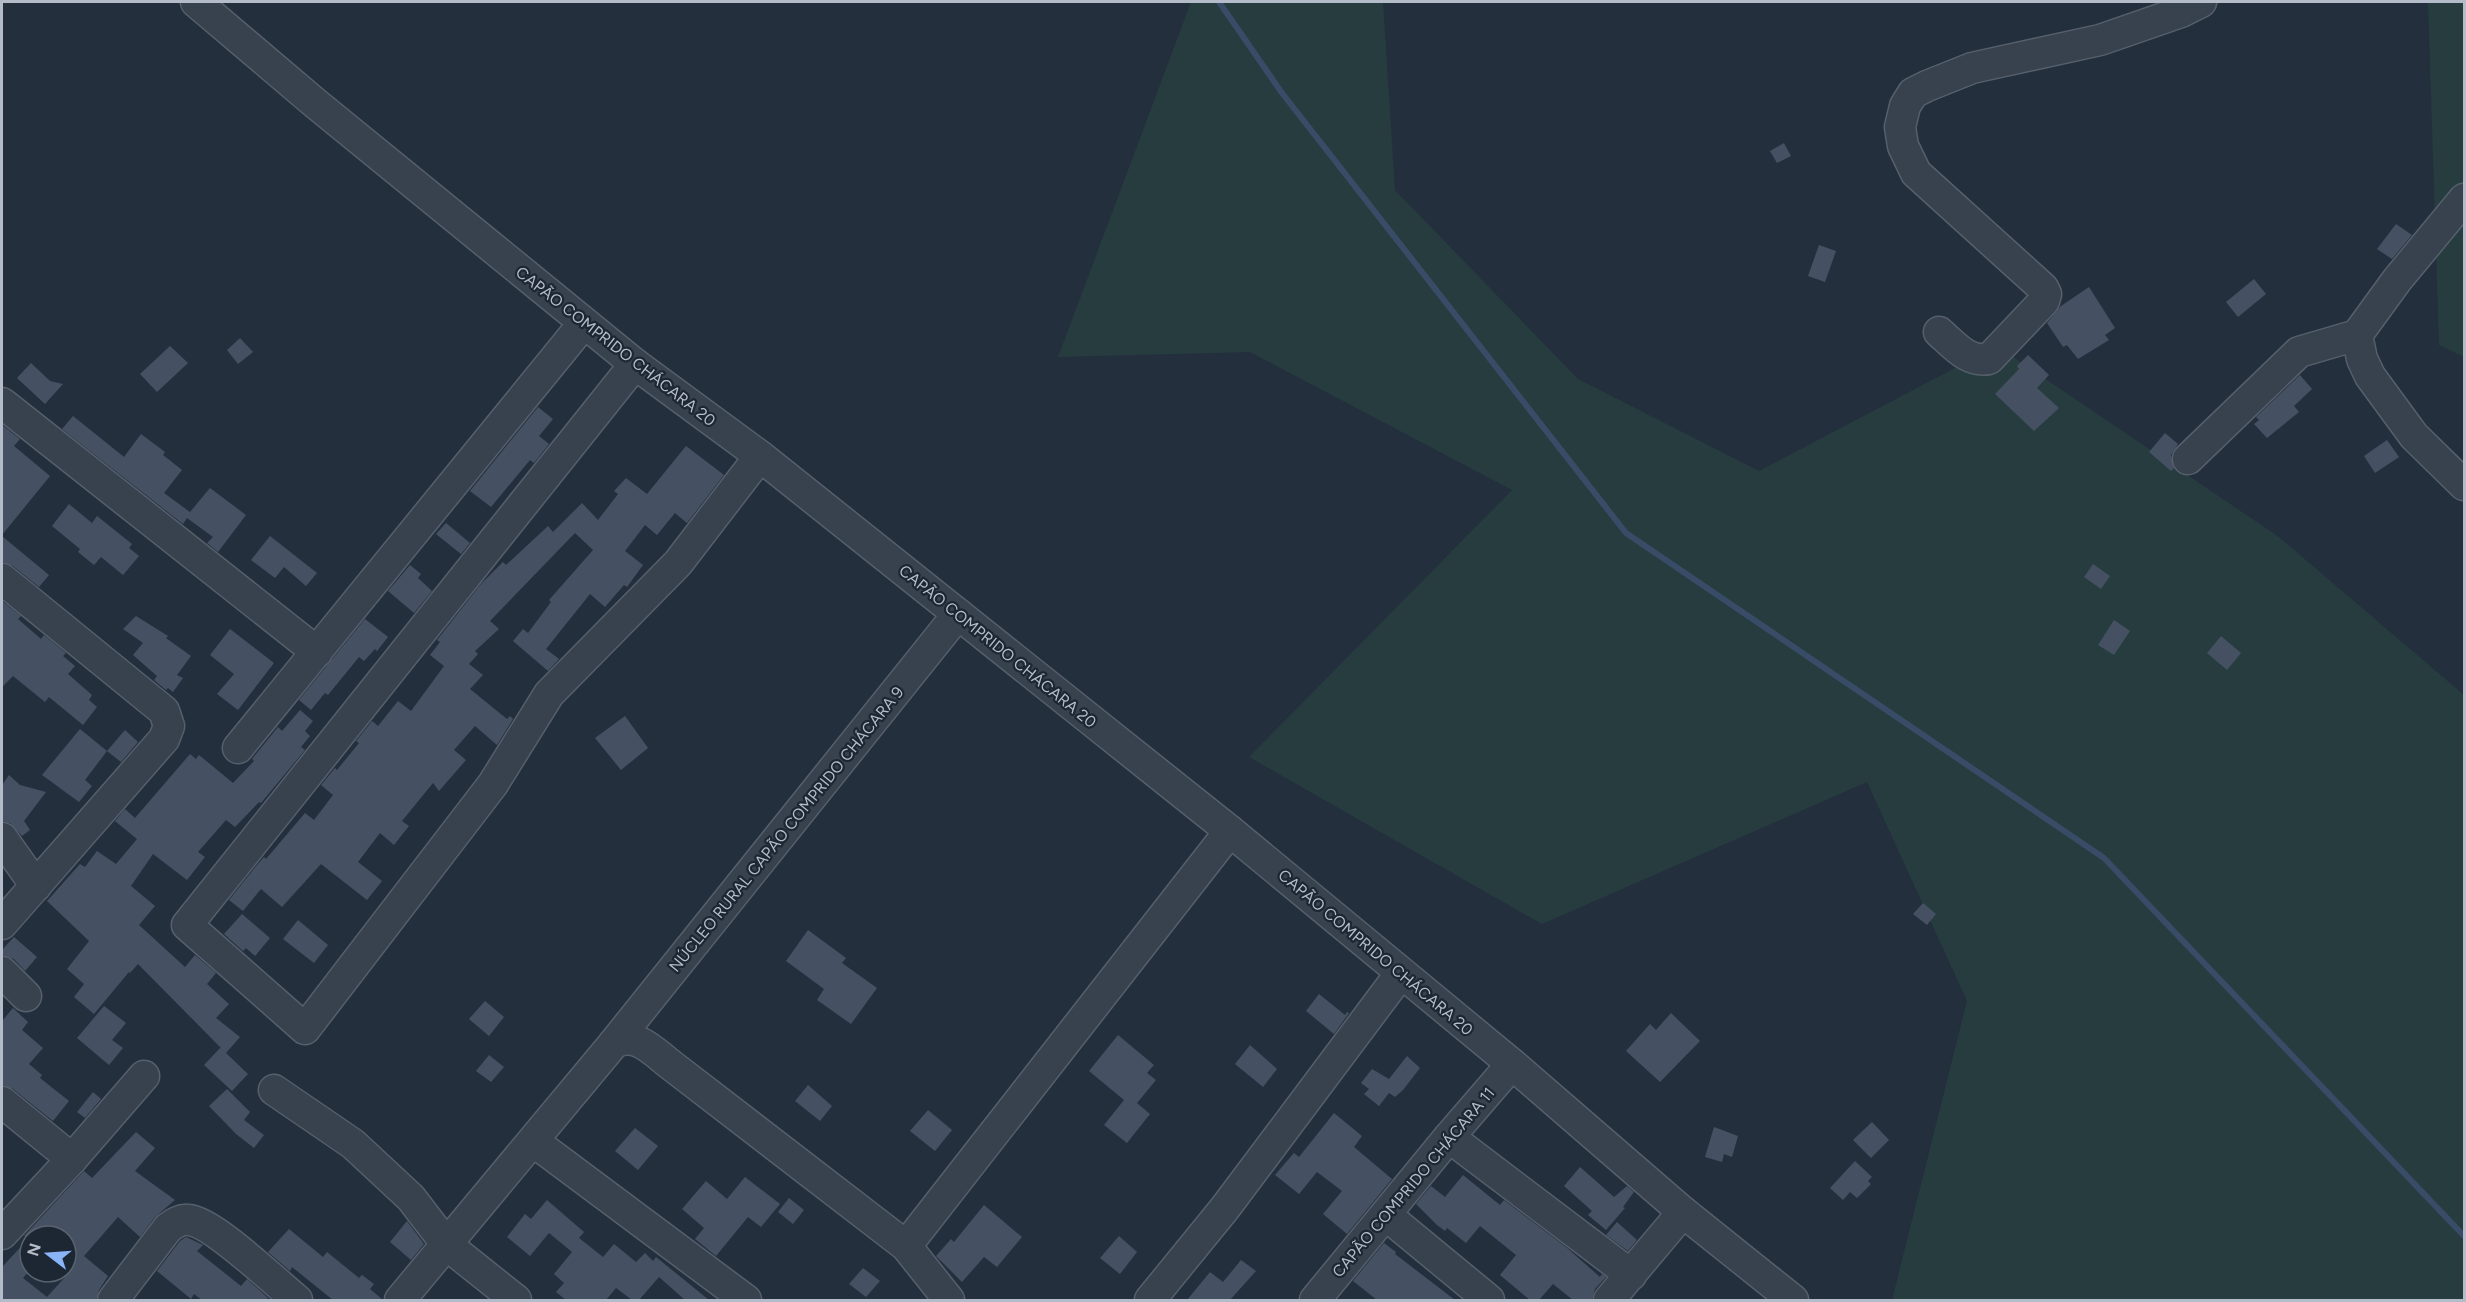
<svg xmlns="http://www.w3.org/2000/svg" width="2466" height="1302" font-family="Figtree,sans-serif">
  <rect width="100%" height="100%" fill="#242f3e"/>
  <g fill="#263c3f">
    <path d="M1191,2H1383L1395,190L1578,379L1759,471L1997,346L2279,537L2464,695V1300H1892L1967,1001L1867,782L1542,924L1249,757L1512,490L1250,352L1058,357Z"/>
    <path d="M2428,2H2464V357L2439,345Z"/>
  </g>
  <g fill="none" stroke-linecap="round" stroke-linejoin="round">
    <path stroke="#394c67" stroke-width="6" d="M1219,2L1282,93L1626,533L2104,858L2464,1236"/>
  </g>
  <g fill="#455162">
    <path d="M1784,143L1791,156L1777,163L1770,151Z"/>
    <path d="M2396,224L2412,235L2392,259L2377,249Z"/>
    <path d="M1819,245L1836,251L1825,282L1808,276Z"/>
    <path d="M2254,279L2266,294L2238,317L2226,302Z"/>
    <path d="M2089,287L2115,328L2105,335L2109,340L2078,359L2067,345L2063,347L2047,323L2061,306Z"/>
    <path d="M240,338L253,352L238,364L227,350Z"/>
    <path d="M170,346L188,363L157,392L140,374Z"/>
    <path d="M2028,355L2049,375L2037,388L2059,408L2034,431L1995,394L2019,369L2017,366Z"/>
    <path d="M31,363L50,381L63,384L45,404L17,378Z"/>
    <path d="M2300,375L2312,389L2294,406L2299,412L2267,438L2254,424L2259,420L2256,417Z"/>
    <path d="M538,407L553,419L539,436L549,444L534,463L530,460L491,507L470,491Z"/>
    <path d="M73,416L124,457L141,434L165,452L163,455L182,470L164,493L190,512L210,488L246,515L218,552L207,543L213,537L187,518L183,524L62,429Z"/>
    <path d="M2,425L20,439L14,446L50,476L2,535Z"/>
    <path d="M2165,433L2178,444L2171,455L2174,468L2171,471L2149,452Z"/>
    <path d="M2387,440L2399,457L2375,473L2364,456Z"/>
    <path d="M686,446L724,475L687,523L675,513L657,535L645,525L625,551L643,565L627,587L624,585L605,607L590,594L546,649L559,659L548,671L513,641L523,629L528,633L551,602L549,600L593,550L575,533L490,621L499,629L475,651L478,654L469,664L483,675L470,689L507,719L510,716L513,719L497,745L475,726L454,750L466,760L439,791L433,783L402,821L409,826L394,845L380,833L358,862L382,881L367,900L321,864L282,907L261,889L243,911L229,900L257,865L264,857L266,859L305,813L314,820L333,795L321,785L335,768L337,770L359,743L356,741L372,721L378,726L398,701L411,711L444,666L430,655L440,642L437,640L481,584L503,562L506,565L548,526L553,532L582,503L598,520L618,494L614,491L626,478L647,494Z"/>
    <path d="M69,504L92,523L97,516L132,544L129,548L139,556L123,575L101,557L94,565L78,552L80,549L52,526Z"/>
    <path d="M446,523L470,543L461,554L436,534Z"/>
    <path d="M2,536L49,575L39,587L13,566L2,562Z"/>
    <path d="M270,536L317,573L306,586L284,567L275,578L251,560Z"/>
    <path d="M2093,564L2110,576L2101,589L2084,577Z"/>
    <path d="M410,565L421,574L418,578L432,591L414,613L388,591Z"/>
    <path d="M2,601L21,616L18,619L41,639L44,635L66,653L63,656L75,666L68,674L92,695L89,700L97,707L83,725L49,697L45,702L13,676L2,687Z"/>
    <path d="M136,616L168,636L166,638L191,656L177,675L183,678L173,692L168,688L166,690L154,680L157,676L133,655L143,643L123,629Z"/>
    <path d="M365,619L388,637L377,651L375,649L364,661L359,657L328,695L325,693L311,710L299,700Z"/>
    <path d="M2114,620L2130,631L2114,655L2098,645Z"/>
    <path d="M230,629L274,663L238,710L217,694L234,674L210,655Z"/>
    <path d="M2221,636L2241,653L2227,670L2207,653Z"/>
    <path d="M300,710L313,721L305,731L310,736L301,747L305,750L261,803L259,802L235,827L226,820L198,852L205,857L187,880L153,854L131,886L155,906L139,925L185,967L195,955L216,973L207,984L229,1004L216,1018L240,1037L226,1053L248,1074L232,1091L204,1065L221,1047L223,1050L138,964L130,973L129,972L94,1014L74,997L84,984L67,969L89,941L47,901L80,864L85,867L97,851L116,864L137,839L115,821L125,809L135,818L190,754L196,759L199,755L233,783L254,761L252,759L278,727L282,731Z"/>
    <path d="M625,716L648,748L621,770L595,738Z"/>
    <path d="M80,729L107,751L125,730L138,742L121,762L107,751L85,780L92,786L79,802L42,775Z"/>
    <path d="M9,775L20,785L46,792L24,821L30,830L22,836L10,823L2,821V785Z"/>
    <path d="M1923,903L1936,914L1927,925L1913,914Z"/>
    <path d="M242,914L270,938L255,956L246,948L243,951L224,934Z"/>
    <path d="M298,920L328,945L314,963L283,939Z"/>
    <path d="M808,930L846,958L842,963L877,988L851,1024L817,1000L824,989L786,961Z"/>
    <path d="M14,937L37,957L25,971L14,959L2,955V950Z"/>
    <path d="M1319,994L1345,1015L1347,1012L1349,1013L1334,1034L1306,1011Z"/>
    <path d="M485,1001L504,1017L489,1036L469,1019Z"/>
    <path d="M104,1006L126,1023L112,1040L123,1048L109,1065L77,1038Z"/>
    <path d="M13,1008L28,1022L22,1030L43,1048L29,1064L42,1075L40,1078L69,1101L53,1121L13,1089L2,1085V1021Z"/>
    <path d="M1671,1013L1700,1041L1660,1082L1626,1051L1650,1024L1656,1030Z"/>
    <path d="M1118,1035L1154,1065L1147,1073L1156,1080L1137,1103L1150,1114L1127,1143L1104,1125L1124,1100L1089,1071Z"/>
    <path d="M1250,1045L1277,1069L1263,1087L1235,1064Z"/>
    <path d="M489,1055L504,1067L491,1082L476,1071Z"/>
    <path d="M1407,1056L1420,1068L1403,1090L1395,1097L1389,1093L1379,1106L1364,1094L1369,1089L1361,1083L1372,1069L1389,1079Z"/>
    <path d="M808,1085L832,1106L820,1121L795,1101Z"/>
    <path d="M227,1089L250,1112L244,1120L264,1135L254,1148L236,1134L209,1106Z"/>
    <path d="M93,1092L101,1099L85,1118L77,1112Z"/>
    <path d="M928,1110L952,1130L935,1151L910,1131Z"/>
    <path d="M1334,1113L1362,1136L1354,1147L1392,1179L1347,1234L1323,1214L1342,1191L1317,1172L1299,1194L1275,1175L1294,1153L1299,1157Z"/>
    <path d="M1872,1122L1889,1140L1871,1158L1853,1140Z"/>
    <path d="M1714,1127L1738,1136L1732,1157L1724,1154L1722,1162L1705,1157Z"/>
    <path d="M635,1128L658,1146L638,1170L615,1151Z"/>
    <path d="M136,1132L155,1148L135,1171L175,1200L155,1217L140,1237L118,1217L84,1256L108,1276L99,1290L96,1300H2V1267L30,1237V1270L23,1278L47,1297L66,1276V1236H24L84,1171L92,1178Z"/>
    <path d="M1855,1161L1872,1177L1868,1181L1871,1184L1857,1198L1850,1192L1843,1200L1830,1188Z"/>
    <path d="M1580,1167L1614,1197L1627,1186L1634,1192L1623,1207L1625,1208L1606,1230L1588,1215L1592,1211L1564,1186Z"/>
    <path d="M1463,1175L1500,1205L1504,1200L1566,1247L1600,1277L1602,1274L1606,1277L1595,1289L1592,1300H1573L1553,1284L1539,1300H1530L1500,1275L1516,1255L1480,1226L1466,1243L1447,1228L1445,1231L1437,1225L1416,1204L1431,1186L1445,1197Z"/>
    <path d="M745,1177L780,1204L761,1227L748,1217L716,1256L695,1239L704,1228L682,1209L706,1181L727,1199Z"/>
    <path d="M789,1198L804,1210L793,1224L778,1212Z"/>
    <path d="M547,1200L584,1232L579,1238L603,1257L614,1244L636,1262L645,1253L653,1261L656,1257L709,1300H685L659,1277L639,1300H632L616,1288L606,1300H566L556,1292L564,1283L554,1274L572,1252L549,1233L530,1256L507,1237L525,1214L531,1219Z"/>
    <path d="M984,1205L1022,1237L997,1267L984,1257L962,1282L936,1256L951,1239L954,1242Z"/>
    <path d="M407,1221L424,1244L411,1260L390,1242Z"/>
    <path d="M1617,1222L1637,1240L1628,1251L1606,1235Z"/>
    <path d="M289,1229L323,1257L327,1252L359,1278L362,1275L374,1284L370,1289L383,1300H333L292,1267L290,1271L268,1252Z"/>
    <path d="M1119,1236L1137,1252L1120,1274L1100,1258Z"/>
    <path d="M186,1237L203,1245L197,1251L241,1286L247,1279L268,1298L267,1300H202L194,1294L191,1299L157,1271L180,1241Z"/>
    <path d="M1384,1243L1396,1252L1395,1254L1455,1300H1377L1353,1281Z"/>
    <path d="M1241,1260L1256,1271L1230,1300H1187L1210,1272L1223,1282Z"/>
    <path d="M863,1268L880,1281L866,1297L849,1284Z"/>
  </g>
  <g fill="none" stroke-linecap="round" stroke-linejoin="round">
    <defs>
      <g id="minor">
        <path d="M196,2L315,103L635,364L760,456L1230,831L1512,1064L1683,1212L1793,1300"/>
        <path d="M2464,199L2397,280L2357,335L2362,359L2370,376L2414,436L2464,485"/>
        <path d="M1939,332C1954,345 1968,363 1989,359L2044,301L2046,294L2043,288L1916,173L1903,146L1900,127L1905,106L1913,93L1927,86L1972,68L2100,40L2181,12L2201,2"/>
        <path d="M635,364L187,925L305,1029L493,784L549,694L678,563L760,456"/>
        <path d="M2,403L317,652"/>
        <path d="M2188,459L2299,352L2357,335"/>
        <path d="M2,579L164,711L169,726L164,739L2,924"/>
        <path d="M238,748L584,323"/>
        <path d="M2,838L36,886"/>
        <path d="M2,972L26,996"/>
        <path d="M614,1043C636,1031 654,1052 671,1065L906,1246L949,1300"/>
        <path d="M274,1090L353,1144L411,1198L447,1245L516,1300"/>
        <path d="M2,1102L72,1159"/>
        <path d="M1449,1137L1631,1275"/>
        <path d="M533,1141L746,1300"/>
        <path d="M1386,1215L1489,1300"/>
        <path d="M2,1234L72,1159L144,1076"/>
        <path d="M906,1246L1230,831"/>
        <path d="M113,1300L168,1228C175,1223 181,1219 189,1220C213,1222 276,1283 297,1300"/>
        <path d="M400,1300L614,1043L958,614"/>
        <path d="M1150,1300L1225,1208L1401,973"/>
        <path d="M1315,1300L1449,1137L1512,1064"/>
        <path d="M1609,1300L1683,1212"/>
      </g>
    </defs>
    <use href="#minor" stroke="#565f6c" stroke-width="33"/>
    <use href="#minor" stroke="#38414e" stroke-width="30"/>
  </g>
  <g text-anchor="middle" stroke-width="4.5" stroke-linejoin="round" paint-order="stroke">
    <g font-size="16" fill="#b4bcc9" stroke="#1d2633">
      <text transform="translate(616 346) rotate(38)" y="6">CAPÃO COMPRIDO CHÁCARA 20</text>
      <text transform="translate(998 646) rotate(39)" y="6">CAPÃO COMPRIDO CHÁCARA 20</text>
      <text transform="translate(786 829) rotate(-51)" y="6">NÚCLEO RURAL CAPÃO COMPRIDO CHÁCARA 9</text>
      <text transform="translate(1376 952) rotate(40)" y="6">CAPÃO COMPRIDO CHÁCARA 20</text>
      <text transform="translate(1413 1182) rotate(-50)" y="6">CAPÃO COMPRIDO CHÁCARA 11</text>
    </g>
  </g>
  <rect width="2466" height="1302" fill="none" stroke="#b4bcc9" stroke-width="6"/>
  <g transform="translate(48 1254) rotate(287)"><circle r="28" fill="#1d2633" stroke="#59626f" stroke-width="1.5"/>
  <path d="M0-4.5L10 22L0 15L-10 22Z" fill="#8ab4f8"/>
  <text y="-9" font-size="16" font-weight="bold" text-anchor="middle" fill="#b4bcc9">N</text>
  </g>
</svg>
